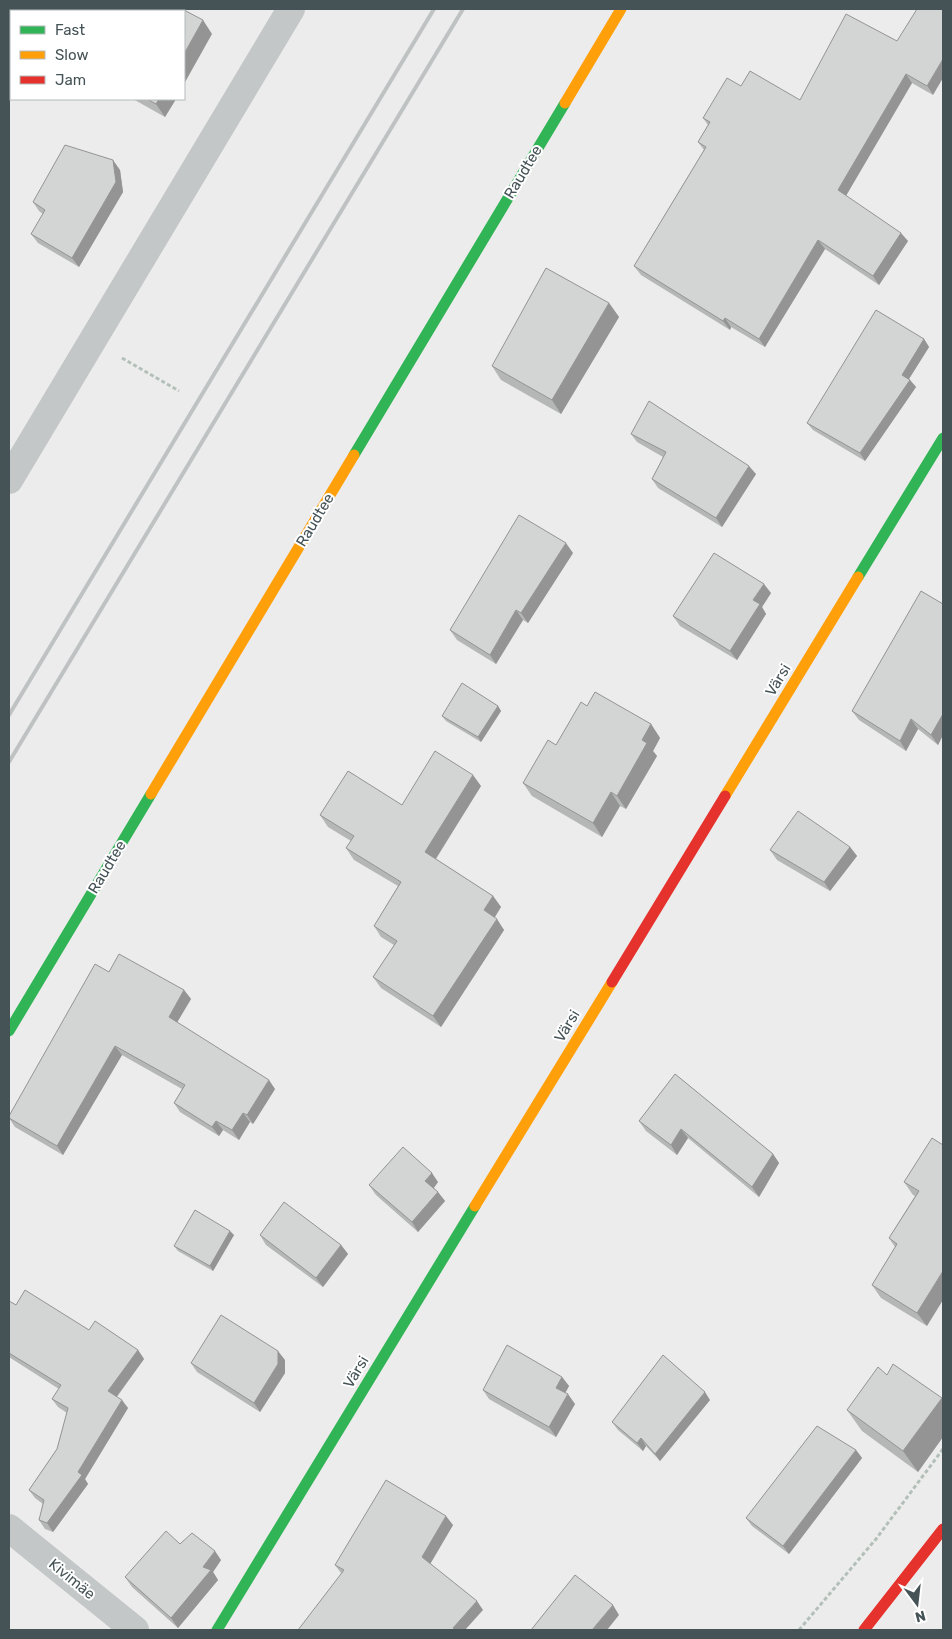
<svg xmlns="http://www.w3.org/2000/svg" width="952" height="1639" font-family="Rubik,sans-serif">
  <rect width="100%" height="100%" fill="#edecec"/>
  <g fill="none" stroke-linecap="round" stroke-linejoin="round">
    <g stroke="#b3c0b9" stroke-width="3" stroke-dasharray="4 2.5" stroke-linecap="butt">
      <path d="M122,358L179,391"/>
      <path d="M799,1630L876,1539L943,1449"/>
    </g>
    <g stroke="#c3c7c8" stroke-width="28">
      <path d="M9,480L291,9"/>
      <path d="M9,1528L135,1630"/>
    </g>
    <g stroke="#30b455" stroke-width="11">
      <path d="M354,455L565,103"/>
      <path d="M858,577L943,438"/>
      <path d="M9,1031L151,794"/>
      <path d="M217,1630L475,1206"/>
    </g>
    <g stroke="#ff9f0a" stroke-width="11">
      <path d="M565,103L621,9"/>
      <path d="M151,794L354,455"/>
      <path d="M725,796L858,577"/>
      <path d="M475,1206L612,982"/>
    </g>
    <g stroke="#e5322d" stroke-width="11">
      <path d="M612,982L725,796"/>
      <path d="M864,1630L943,1529"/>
    </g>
    <g stroke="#bfc2c3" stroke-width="4">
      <path d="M9,715L434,9"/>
      <path d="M9,762L463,9"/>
    </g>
  </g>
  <g fill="#b5b6b6">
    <path d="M897,41L933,95L912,83L846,196L908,241L879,285L825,249L765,347L731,327L730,330L641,275L634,266L704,150L698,142L708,125L703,118L741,86L800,100Z"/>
    <path d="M133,99H176L165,117Z"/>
    <path d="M120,170L123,192L79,267L38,243L31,234L43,214L39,211L33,202Z"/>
    <path d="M609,303L619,317L561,414L501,380L492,366Z"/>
    <path d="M924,339L929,347L909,379L916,387L865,461L813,430L807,423Z"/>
    <path d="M631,434L756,474L722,527L658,488L652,479L663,457L637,442Z"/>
    <path d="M573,553L528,623L523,620L496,664L457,640L450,630Z"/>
    <path d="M771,593L762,607L766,614L737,660L680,626L673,616Z"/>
    <path d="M943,604V735L938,745L918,729L906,751L859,720L852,711Z"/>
    <path d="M498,706L501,711L481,742L446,721L442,716Z"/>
    <path d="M587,706L651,724L660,738L653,751L657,756L626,809L620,806L602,837L532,796L523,783L556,745Z"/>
    <path d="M481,786L436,859L493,896L501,907L494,917L504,930L441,1027L381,988L373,977L394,945L381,937L374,926L398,886L354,860L346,848L351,841L328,827L320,815L402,805Z"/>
    <path d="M850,847L857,856L830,891L777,860L770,850Z"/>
    <path d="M109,972L184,990L191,999L177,1022L275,1089L253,1124L250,1122L239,1140L223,1130L219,1136L180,1112L174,1103L182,1089L122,1055L63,1155L15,1127L9,1118V1116Z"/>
    <path d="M675,1074L773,1154L779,1163L759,1197L688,1138L677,1155L646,1131L639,1121Z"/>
    <path d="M943,1145L927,1326L881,1298L872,1285L895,1247L889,1238L915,1196L913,1195L904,1182Z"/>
    <path d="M438,1182L434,1188L445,1201L418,1232L376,1195L369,1185Z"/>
    <path d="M234,1235L213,1271L178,1251L174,1246Z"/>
    <path d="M260,1235L341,1245L348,1254L323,1287L266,1245Z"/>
    <path d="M9,1301L16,1305L89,1330L138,1350L144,1359L117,1397L128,1408L85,1479L88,1484L53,1532L45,1529L39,1520L43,1504L35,1498L29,1490L57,1449L67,1413L58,1407L52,1399L59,1389L9,1357Z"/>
    <path d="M285,1360V1373L260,1412L197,1372L191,1363Z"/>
    <path d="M887,1375L942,1398L943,1400V1437L918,1472L862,1431L847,1410Z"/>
    <path d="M562,1377L569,1386L565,1393L575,1404L556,1437L489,1399L483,1390Z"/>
    <path d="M710,1400L660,1461L646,1446L643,1451L618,1430L612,1422Z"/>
    <path d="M856,1450L862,1458L789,1554L752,1526L746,1518Z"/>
    <path d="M453,1525L430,1564L483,1610L341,1573L335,1565Z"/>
    <path d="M180,1544L221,1560L213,1572L218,1580L178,1628L132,1587L125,1577Z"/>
  </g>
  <g fill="#949494">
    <path d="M203,20L212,34L184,84V54Z"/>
    <path d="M943,59V78L933,95L927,86Z"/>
    <path d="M906,74L912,83L844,199L838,190Z"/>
    <path d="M159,99H176L165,117L156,104Z"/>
    <path d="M113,160L120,170L123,192L79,267L72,258Z"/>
    <path d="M901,233L908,241L879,285L873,276Z"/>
    <path d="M818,240L825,249L765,347L759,339Z"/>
    <path d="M609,303L619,317L561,414L552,400Z"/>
    <path d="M725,318L731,327L730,330L723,321Z"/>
    <path d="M924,339L929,347L907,382L902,375Z"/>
    <path d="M910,380L916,387L865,461L860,453Z"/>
    <path d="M749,466L756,474L722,527L716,518Z"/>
    <path d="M566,543L573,553L528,623L521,613Z"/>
    <path d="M764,584L771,593L762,607L766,614L737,660L730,651L753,600Z"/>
    <path d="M516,610L523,620L496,664L490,655Z"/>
    <path d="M498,706L501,711L481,742L478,737Z"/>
    <path d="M943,714V735L938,745L931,735Z"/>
    <path d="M911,719L918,729L906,751L900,741Z"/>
    <path d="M651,724L660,738L653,751L657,756L626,809L617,796L642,740Z"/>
    <path d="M473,775L481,786L433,863L425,852Z"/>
    <path d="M611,792L620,806L602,837L593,823Z"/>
    <path d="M850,847L857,856L830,891L824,882Z"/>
    <path d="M493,896L501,907L492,922L484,910Z"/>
    <path d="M497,919L504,930L441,1027L433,1016Z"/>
    <path d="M184,990L191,999L175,1026L169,1017Z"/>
    <path d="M115,1046L122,1055L63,1155L57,1146Z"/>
    <path d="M269,1080L275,1089L253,1124L247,1115Z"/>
    <path d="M243,1113L250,1122L239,1140L232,1130Z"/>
    <path d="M216,1121L223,1130L219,1136L212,1127Z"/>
    <path d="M681,1129L688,1138L677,1155L671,1145Z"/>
    <path d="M773,1154L779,1163L759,1197L752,1187Z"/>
    <path d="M432,1173L438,1182L432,1190L425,1181Z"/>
    <path d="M438,1192L445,1201L418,1232L412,1222Z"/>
    <path d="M230,1231L234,1235L213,1271L210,1266Z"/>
    <path d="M341,1245L348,1254L323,1287L316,1278Z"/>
    <path d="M943,1271V1300L927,1326L917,1313Z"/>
    <path d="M138,1350L144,1359L114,1400L108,1391Z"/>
    <path d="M278,1351L285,1360V1373L260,1412L254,1403Z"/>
    <path d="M562,1377L569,1386L563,1397L556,1388Z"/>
    <path d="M705,1392L710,1400L660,1461L655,1454Z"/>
    <path d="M568,1394L575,1404L556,1437L549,1427Z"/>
    <path d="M942,1398L943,1400V1437L918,1472L903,1451Z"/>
    <path d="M122,1400L128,1408L85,1479L88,1484L53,1532L47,1523Z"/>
    <path d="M641,1438L646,1446L643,1451L637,1443Z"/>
    <path d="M856,1450L862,1458L789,1554L783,1546Z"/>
    <path d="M446,1516L453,1525L429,1566L422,1557Z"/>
    <path d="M215,1551L221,1560L213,1572L218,1580L178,1628L171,1618L203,1567Z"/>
    <path d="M477,1601L483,1610L465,1630H455L453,1628Z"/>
    <path d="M613,1605L619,1615L607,1630H592Z"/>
  </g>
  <g fill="#d3d4d4" stroke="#949494">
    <path d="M95,9H182L203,20L184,54V11H94Z"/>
    <path d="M917,9H943V59L927,86L906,74L838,190L901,233L873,276L818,240L759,339L725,318L723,321L634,266L706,147L698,142L710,122L703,118L727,78L741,86L750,71L800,100L846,14L897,41Z"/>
    <path d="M147,99H159L156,104Z"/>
    <path d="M65,145L113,160L116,182L72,258L31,234L45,210L33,202Z"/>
    <path d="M546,268L609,303L552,400L492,366Z"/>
    <path d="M876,310L924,339L902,375L910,380L860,453L807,423Z"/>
    <path d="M649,401L749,466L716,518L652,479L666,452L631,434Z"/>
    <path d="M519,515L566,543L521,613L516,610L490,655L450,630Z"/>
    <path d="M714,553L764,584L753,600L760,604L730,651L673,616Z"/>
    <path d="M921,591L943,604V714L931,735L911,719L900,741L852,711Z"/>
    <path d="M462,683L498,706L478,737L442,716Z"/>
    <path d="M595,692L651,724L642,740L647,743L617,796L611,792L593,823L523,783L548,740L556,745L581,702L587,706Z"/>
    <path d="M435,751L473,775L425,852L493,896L484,910L497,919L433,1016L373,977L397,941L374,926L401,882L346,848L354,836L320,815L348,771L402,805Z"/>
    <path d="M798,811L850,847L824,882L770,850Z"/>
    <path d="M119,954L184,990L169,1017L269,1080L247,1115L243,1113L232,1130L216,1121L212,1127L174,1103L185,1085L115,1046L57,1146L9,1118V1116L95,964L109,972Z"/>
    <path d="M675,1074L773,1154L752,1187L681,1129L671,1145L639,1121Z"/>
    <path d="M932,1138L943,1145V1271L917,1313L872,1285L897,1244L889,1238L919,1191L904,1182Z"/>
    <path d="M403,1147L432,1173L425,1181L438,1192L412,1222L369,1185Z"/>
    <path d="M284,1202L341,1245L316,1278L260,1235Z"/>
    <path d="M195,1210L230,1231L210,1266L174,1246Z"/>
    <path d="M25,1290L89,1330L95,1321L138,1350L108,1391L122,1400L78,1472L82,1475L47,1523L39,1520L44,1500L29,1490L57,1449L68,1408L52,1399L61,1385L9,1353V1301L16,1305Z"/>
    <path d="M221,1315L278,1351V1364L254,1403L191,1363Z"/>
    <path d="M507,1345L562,1377L556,1388L568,1394L549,1427L483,1390Z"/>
    <path d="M663,1355L705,1392L655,1454L641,1438L637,1443L612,1422Z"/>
    <path d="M893,1364L942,1398L903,1451L847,1410L878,1367L887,1375Z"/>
    <path d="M817,1426L856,1450L783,1546L746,1518Z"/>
    <path d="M386,1480L446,1516L422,1557L477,1601L453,1628L456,1630H298L344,1570L335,1565Z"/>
    <path d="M166,1531L180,1544L192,1533L215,1551L203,1567L211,1570L171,1618L125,1577Z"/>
    <path d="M575,1575L613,1605L592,1630H531Z"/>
  </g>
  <g text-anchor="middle" stroke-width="4" stroke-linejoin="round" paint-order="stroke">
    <g font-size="15" fill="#455357" stroke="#fff">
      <text transform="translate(523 172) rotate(-59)" y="5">Raudtee</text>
      <text transform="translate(315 520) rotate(-59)" y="5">Raudtee</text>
      <text transform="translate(778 680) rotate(-59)" y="5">Värsi</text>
      <text transform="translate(107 867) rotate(-59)" y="5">Raudtee</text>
      <text transform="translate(567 1026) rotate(-59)" y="5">Värsi</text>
      <text transform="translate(356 1372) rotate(-59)" y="5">Värsi</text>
      <text transform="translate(72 1579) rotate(39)" y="5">Kivimäe</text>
    </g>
  </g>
  <rect width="952" height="1639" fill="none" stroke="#455357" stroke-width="20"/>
  <rect x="10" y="10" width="175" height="90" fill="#ffffff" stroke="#b5babc"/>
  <rect x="20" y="26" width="25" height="8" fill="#30b455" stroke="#b5babc"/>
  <text x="55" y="35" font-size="15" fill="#455357">Fast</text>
  <rect x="20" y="51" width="25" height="8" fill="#ff9f0a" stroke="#b5babc"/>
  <text x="55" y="60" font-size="15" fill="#455357">Slow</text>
  <rect x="20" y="76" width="25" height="8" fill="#e5322d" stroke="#b5babc"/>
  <text x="55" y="85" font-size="15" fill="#455357">Jam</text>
  <g transform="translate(917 1604) rotate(165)" stroke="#ffffff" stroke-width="4" paint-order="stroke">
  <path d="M0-4L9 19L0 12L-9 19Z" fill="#455357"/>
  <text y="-8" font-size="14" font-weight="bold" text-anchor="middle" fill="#455357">N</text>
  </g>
</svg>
